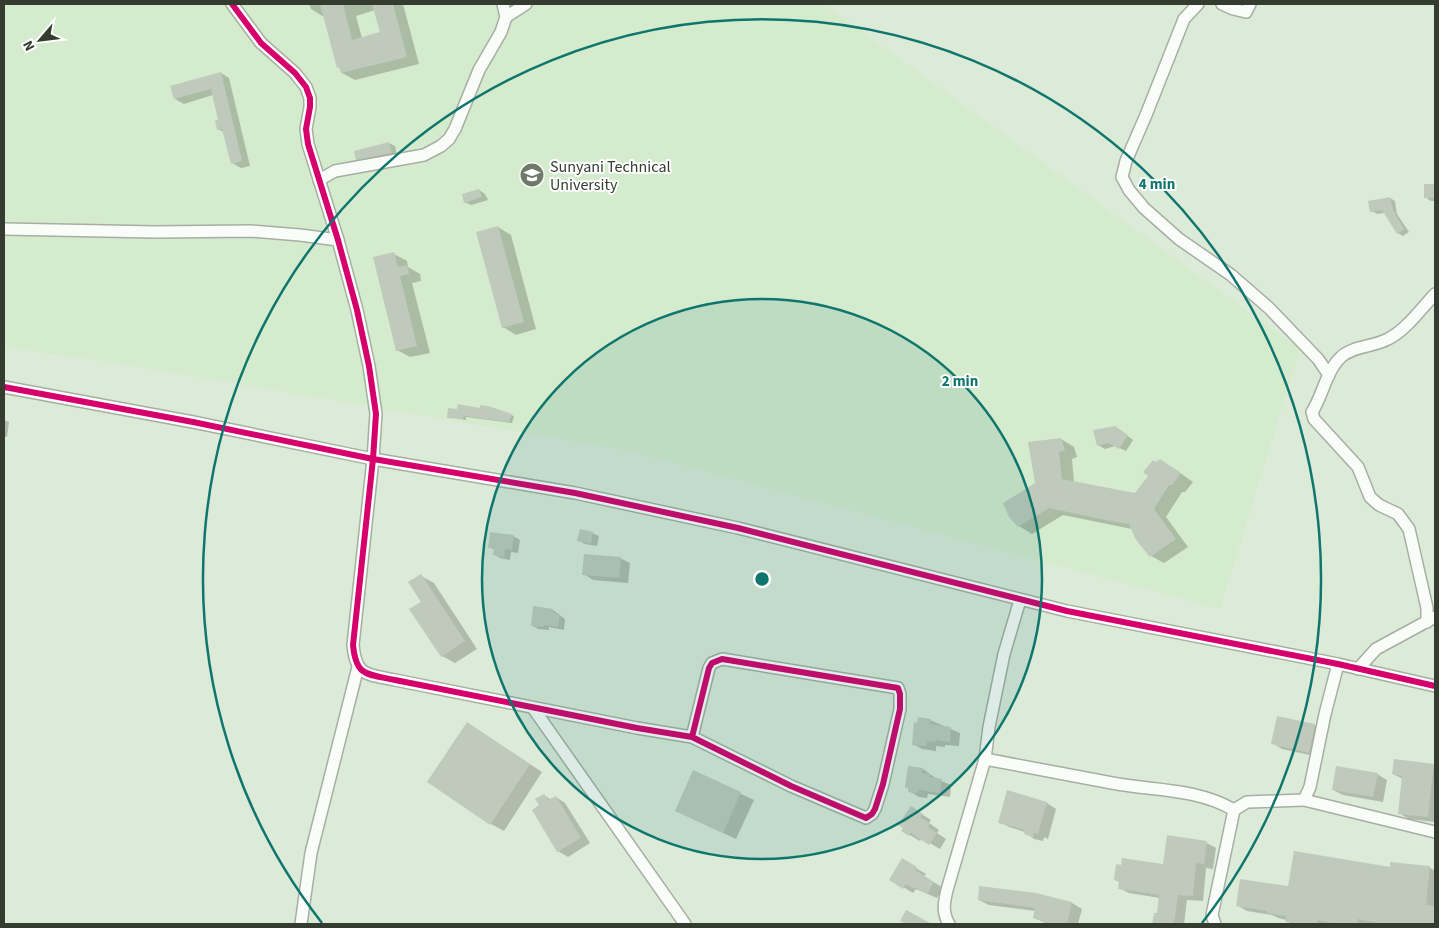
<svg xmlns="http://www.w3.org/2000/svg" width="1439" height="928" font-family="'Source Sans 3',sans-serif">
  <rect width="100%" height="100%" fill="#dcead8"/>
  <path fill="#d5ebcd" d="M4,4H824L1300,349L1220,609L627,450L114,363L4,347Z"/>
  <g fill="#0003" fill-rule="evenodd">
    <path d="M309,4H403L419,64L355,80L342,73L341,69L338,67L324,17L311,9ZM375,10L382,33L362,38L356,16Z"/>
    <path d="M221,73L229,78L250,166L241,168L232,163L225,133L218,129L219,121L213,95L184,104L175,99Z"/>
    <path d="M389,143L395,146L397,156L364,162L357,159Z"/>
    <path d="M1425,185H1435V201H1431L1425,197Z"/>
    <path d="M479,190L485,194L488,200L471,205L465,202Z"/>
    <path d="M1390,198L1395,201L1397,214L1409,232L1403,236L1398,233L1385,213L1377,214L1372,211Z"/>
    <path d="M498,227L511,235L536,329L516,335L503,327Z"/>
    <path d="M394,254L407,261L408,267L420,274L421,281L412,283L430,353L410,357L397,350Z"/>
    <path d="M458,410L511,415L514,416L512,423L466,417V420L449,417Z"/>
    <path d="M4,420L9,422L7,437L4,436Z"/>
    <path d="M1121,431L1133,440L1126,451L1115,446L1105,449L1098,445Z"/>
    <path d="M1061,439L1074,447L1077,457L1072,459L1074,483L1136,495L1173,468L1193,482L1185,492H1182L1166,517L1188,547L1164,563L1151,556L1132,529L1063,515L1032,534L1019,526L1036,484Z"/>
    <path d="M592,533L599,536L597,546L585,544L579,541Z"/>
    <path d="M513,536L520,540L518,553L511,552L510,560L500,558L494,554L495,550L489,547Z"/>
    <path d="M620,558L630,563L628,583L593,580L584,574Z"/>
    <path d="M421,576L434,583L477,649L455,663L442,656L423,602Z"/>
    <path d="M553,610L565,619L564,630L549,627V630L538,629L532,625Z"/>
    <path d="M1278,717L1315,726L1324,731L1319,757L1282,749L1273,743Z"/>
    <path d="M930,720L960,733L959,746L945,745V747L936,746V751L922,749L913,744Z"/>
    <path d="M467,723L542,772L504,831L491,824Z"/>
    <path d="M1434,765L1435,766V822L1409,819L1399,813L1403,779L1393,774Z"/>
    <path d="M923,769L937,779L951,785L950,797L928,794L927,798L919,797L909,791V789L906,787Z"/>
    <path d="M694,772L754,800L736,839L676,811Z"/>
    <path d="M1377,774L1387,780L1383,802L1343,795L1333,790Z"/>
    <path d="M1008,792L1047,803L1056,809L1048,839L1044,837L1043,841L1034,839L1025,832L1009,827L1000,822Z"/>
    <path d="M544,795L551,800L556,797L565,803L590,843L568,857L558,851Z"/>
    <path d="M920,813L931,820L929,823L939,830L937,833L946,839L940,849L921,838L920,841L903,831Z"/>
    <path d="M1207,843L1216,848L1213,869L1206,868L1203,901L1187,900L1184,924H1154L1155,914L1159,915L1160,898L1129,893L1119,888L1120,882L1115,880L1164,866Z"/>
    <path d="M902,860L926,874L924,876L943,888L937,898L916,889L913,893L891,880Z"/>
    <path d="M1429,867L1435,871V924H1292L1287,921V920L1278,918L1272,915L1247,911L1237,905L1289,887L1391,869Z"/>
    <path d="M1036,894L1072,903L1082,909L1078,924H1048L1034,918L1036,911L989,905L979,900Z"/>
  </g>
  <g fill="#bfcabc">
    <path d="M320,4H343L352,40L380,32L372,4H393L407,57L341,73L339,67L337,68Z"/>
    <path d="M221,72L242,161L231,164L222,129L217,130L215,120H218L211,89L174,99L170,86Z"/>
    <path d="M389,142L392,153L356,160L354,151Z"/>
    <rect x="1424" y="184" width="11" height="14"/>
    <path d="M479,189L482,197L464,203L462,194Z"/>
    <path d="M1390,197L1393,210L1404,229L1397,234L1382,210L1370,212L1368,201Z"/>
    <path d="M498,226L524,322L502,328L476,232Z"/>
    <path d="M394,252L398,267L407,265L409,274L400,276L417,346L396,351L373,257Z"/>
    <path d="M458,404L480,408V405L488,406L512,414L509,422L464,416L463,419L447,418L448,408L457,409Z"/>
    <path d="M1115,426L1128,435L1119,449L1108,443L1097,446L1093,430Z"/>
    <path d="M1061,438L1065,450L1059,452L1062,479L1135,493L1148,476L1143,472L1153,460L1155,462L1160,459L1181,473L1172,485H1169L1154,509L1176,539L1150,557L1136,540L1129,524L1110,521L1049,508L1018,527L1009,517L1003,503L1035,483L1028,442Z"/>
    <path d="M580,529L593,532L591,544L577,541Z"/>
    <path d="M490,532L514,535L512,550L505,549L504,557L493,555L494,548H488Z"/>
    <path d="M584,554L621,557L619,578L582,575Z"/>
    <path d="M421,574L465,641L441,657L409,609L421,602L408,582Z"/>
    <path d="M533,606L553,609V613L560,614L558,627L544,625L543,627L531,626Z"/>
    <path d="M1277,716L1315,724L1309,753L1271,744Z"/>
    <path d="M918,717L931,719L930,724L951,727L950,742L936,740L935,742L927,741L926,746L912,745L914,722L917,723Z"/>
    <path d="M467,722L530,764L490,825L427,782Z"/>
    <path d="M1394,759L1434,764L1428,817L1398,814L1402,776L1392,774Z"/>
    <path d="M908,766L923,768L922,773L930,774V777L942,779L940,793L919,790L918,793L908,792V788H905Z"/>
    <path d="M1336,766L1378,773L1373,797L1332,790Z"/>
    <path d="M693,770L741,792L723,833L675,811Z"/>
    <path d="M1007,790L1047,802L1038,834L1034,833L1033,837L1024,834L1025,830L998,823Z"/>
    <path d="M544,794L548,800L556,796L581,838L557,852L532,810L539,805L535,799Z"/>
    <path d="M911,806L923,814L920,817L930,823L928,827L937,833L929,845L911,833L909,836L901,831L903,828L898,825Z"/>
    <path d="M1167,835L1207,841L1204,864L1196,863L1193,896L1178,895L1174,924H1152L1154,913H1157L1159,895L1118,889L1119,881L1114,880L1116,864L1121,865L1122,858L1163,864Z"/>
    <path d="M1294,851L1390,867V862L1430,866L1426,905L1435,906V924H1383L1358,919L1357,924H1337L1317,920V924H1307L1285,922L1286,916L1267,913V911L1236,906L1240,879L1288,886Z"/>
    <path d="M902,858L917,867L915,870L934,882L927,894L915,887L914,889L906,884L903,889L889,880Z"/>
    <path d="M979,886L1036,893L1072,902L1067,924H1047V922L1033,918L1035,908L978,900Z"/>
    <path d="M906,910L932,924H906L900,921Z"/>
  </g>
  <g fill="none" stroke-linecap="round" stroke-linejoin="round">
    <defs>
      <g id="minor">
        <path d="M232,4L261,43L295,73L306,87L310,98V107L306,129L308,144L338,240L357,310L369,366L376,414L373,459L353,645C356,677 367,674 395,680L637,728L692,737L791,786L866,818L872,814L875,809L883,784L900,709V694L898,688L722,659L712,663L709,668L692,737"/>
        <path d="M503,4L506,17"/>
        <path d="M1198,4L1184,19L1146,115L1126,161L1122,177L1129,190L1144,208L1179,239L1231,275L1269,308L1318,359L1329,375"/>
        <path d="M1222,4L1233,9L1246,12L1250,4"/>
        <path d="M319,180L335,171L424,155L441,146L449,139L455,129L479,70L501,32L506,17L526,4"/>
        <path d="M4,229L155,232L251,231L300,235L338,240"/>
        <path d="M4,387L193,422L373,459L575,493L738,528L1067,611L1338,664L1435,686"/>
        <path d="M1427,622V608L1409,529L1398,514L1379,505L1370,497L1358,467L1314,419L1312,412C1323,395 1326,371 1341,357C1353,346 1373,347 1388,339C1406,330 1421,309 1435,294"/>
        <path d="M1358,669L1376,649L1435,617"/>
        <path d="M533,708L685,924"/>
        <path d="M985,759C1027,767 1070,775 1112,783C1154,791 1197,788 1234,810"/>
        <path d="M1304,800L1435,832"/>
        <path d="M301,924L311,853L358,667"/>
        <path d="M949,924C942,912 944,903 947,890L985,759L989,727L1004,654L1020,600"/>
        <path d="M1215,924L1212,915L1234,810L1247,802L1304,800L1310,787L1325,714L1338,664"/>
      </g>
    </defs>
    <use href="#minor" stroke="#a5afa2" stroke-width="14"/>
    <use href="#minor" stroke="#fafcf9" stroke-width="11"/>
    <defs>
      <g id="cycleway">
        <path d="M232,4L261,43L295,73L306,87L310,98V107L306,129L308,144L338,240L357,310L369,366L376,414L373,459L353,645C356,677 367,674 395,680L637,728L692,737L791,786L866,818L872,814L875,809L883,784L900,709V694L898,688L722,659L712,663L709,668L692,737"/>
        <path d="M4,387L193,422L373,459L575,493L738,528L1067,611L1338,664L1435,686"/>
      </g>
    </defs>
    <use href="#cycleway" stroke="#fff" stroke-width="9"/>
    <use href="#cycleway" stroke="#d6006c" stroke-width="6"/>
  </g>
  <circle cx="762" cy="579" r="280" fill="#0f766e" fill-opacity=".12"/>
  <g fill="none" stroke="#0f766e" stroke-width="2.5">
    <circle cx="762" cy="579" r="280"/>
    <path d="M322 923A559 559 0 1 1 1202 923"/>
  </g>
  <defs>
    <symbol id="university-disc" viewBox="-11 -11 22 22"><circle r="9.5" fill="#6e796a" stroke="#fff"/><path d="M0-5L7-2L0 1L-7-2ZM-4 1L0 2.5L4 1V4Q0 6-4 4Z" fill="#fff"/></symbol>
  </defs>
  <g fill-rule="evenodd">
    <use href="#university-disc" x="518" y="161" width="28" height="28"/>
  </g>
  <g text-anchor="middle" stroke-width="4" stroke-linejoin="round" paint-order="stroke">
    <g font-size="16" fill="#333c2f" stroke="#fff" text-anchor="start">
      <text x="550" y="172">Sunyani Technical<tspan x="550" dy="18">University</tspan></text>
    </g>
  </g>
  <circle cx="762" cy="579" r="8" fill="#0f766e" stroke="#fff" stroke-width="2.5"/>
  <g font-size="15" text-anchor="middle" font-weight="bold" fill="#0f766e" stroke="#fff" stroke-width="4" stroke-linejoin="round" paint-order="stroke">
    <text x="1157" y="189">4 min</text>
    <text x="960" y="386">2 min</text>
  </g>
  <rect width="1439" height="928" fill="none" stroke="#333c2f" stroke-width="10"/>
  <g transform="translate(40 40) rotate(242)" stroke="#ffffff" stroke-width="4" paint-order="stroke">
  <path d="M0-4L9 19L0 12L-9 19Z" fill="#333c2f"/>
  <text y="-8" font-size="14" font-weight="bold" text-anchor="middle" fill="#333c2f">N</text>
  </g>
</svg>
